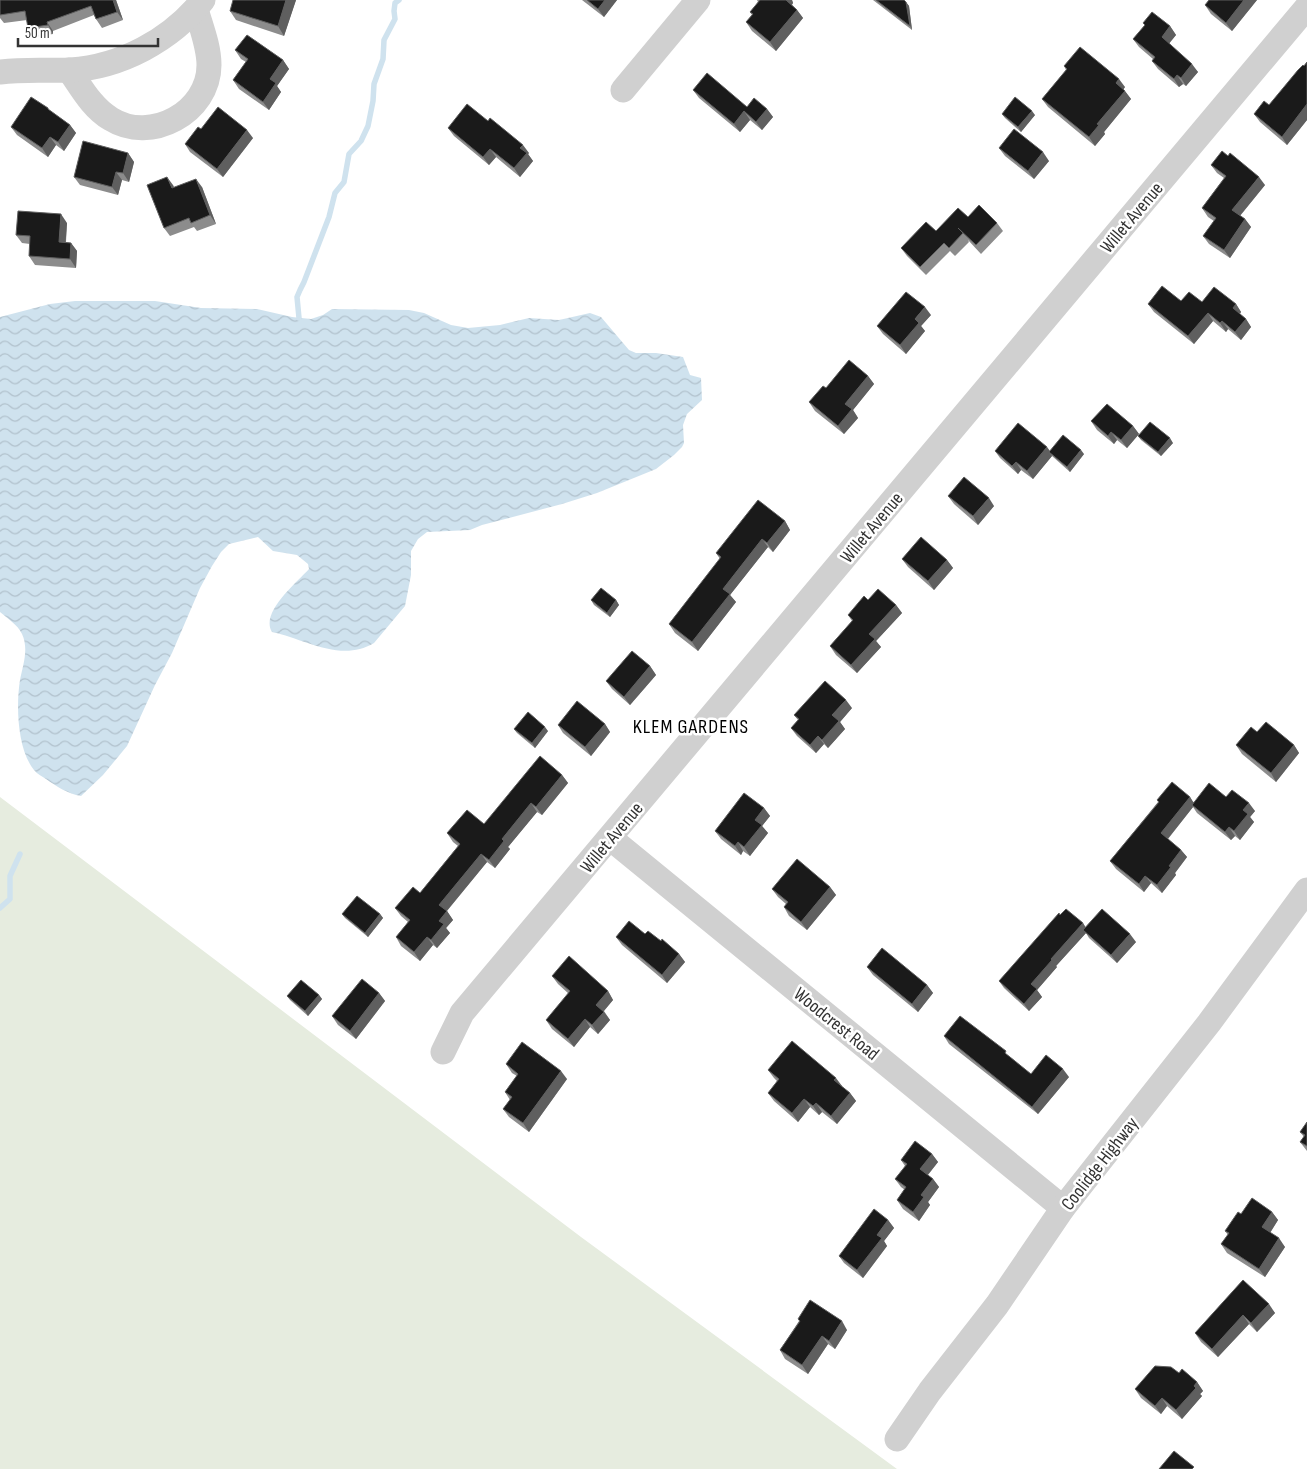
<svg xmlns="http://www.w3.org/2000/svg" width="1307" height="1469" font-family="'Sofia Sans Condensed',sans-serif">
  <defs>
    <pattern id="water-waves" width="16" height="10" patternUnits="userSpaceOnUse" patternTransform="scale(1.25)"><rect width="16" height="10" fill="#cfe2ee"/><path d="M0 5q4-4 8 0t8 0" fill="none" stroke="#b2c2cd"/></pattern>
  </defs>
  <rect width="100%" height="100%" fill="#fff"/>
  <path fill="#e6ecdf" d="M0,797L581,1237L897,1469H0Z"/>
  <path fill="url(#water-waves)" d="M75,301H155L201,308L257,309L292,317L311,319L323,315L332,309L409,310L424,313L451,325L468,328L500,325L529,318L559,320L590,313L601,317L629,350L636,353H656L683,357L690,375L701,378L702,400L687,414L683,425L684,443L682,447L674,455L656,469L597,493L562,504L482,525L470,530L427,532L418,539L411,551V575L405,606L374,643C341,663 305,639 272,632C260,613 296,583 309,569L308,564L297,555L273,551L258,537L229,544L221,552L212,566L200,588L172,653L155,685L127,746L103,775L81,796C68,794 56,786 46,779C42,776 37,774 34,770C17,749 16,705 20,680C23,665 29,649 22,634C18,625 7,618 0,612V317L50,304Z"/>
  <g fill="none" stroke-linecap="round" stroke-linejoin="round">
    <g stroke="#cfe2ee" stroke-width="5.5">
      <path d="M299,318L297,297L300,290L304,282L329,217L335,193L344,182L349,154L361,141L368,126L373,101L374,84L383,59L384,40L395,19L394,11L395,3L399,0"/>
      <path d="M0,908L10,899V876L20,854"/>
    </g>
    <g stroke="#d0d0d0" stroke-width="25">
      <path d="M69,70C81,87 92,108 111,119C151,144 209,112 209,65C209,46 201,27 196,9"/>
      <path d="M0,72C23,69 46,71 70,70C121,67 171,40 203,0"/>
      <path d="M623,90L698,0"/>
      <path d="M610,838L1063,1208"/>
      <path d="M443,1052L462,1013L1307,7"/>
      <path d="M897,1439L930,1391L997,1305L1063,1208L1209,1023L1307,890"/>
    </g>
  </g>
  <g fill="#8c8c8c">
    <path d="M0,0H116L123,20L102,28L96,19L94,15L53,31V34L34,37L28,28L27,20L4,23L0,18Z"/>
    <path d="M296,0L284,36L236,20L230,11Z"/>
    <path d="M582,0H617L604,17Z"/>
    <path d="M757,0H792L793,3L792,5L797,10L803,18L776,51L752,31L746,22L752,15L750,12L758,2Z"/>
    <path d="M873,0H904L909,6L912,30Z"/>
    <path d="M1257,0L1232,31L1211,14L1205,5Z"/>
    <path d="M1143,23L1170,26L1176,35L1169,43L1198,72L1186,86L1183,84L1179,87L1158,69L1152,61L1153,59L1139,47L1133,39L1145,25Z"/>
    <path d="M235,50L283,60L289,69L277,86L281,92L269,110L239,89L233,80L246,62L241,59Z"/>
    <path d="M1307,62V120L1287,145L1260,122L1254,114L1269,105Z"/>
    <path d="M1064,66L1125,87L1123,89L1131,99L1104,132L1105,134L1095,146L1048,107L1042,99L1066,70Z"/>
    <path d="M693,90L747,107L767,109L773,117L762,130L750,120L740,132L699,98Z"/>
    <path d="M50,111L70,125L76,133L64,151L56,145L48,157L17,135L11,127Z"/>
    <path d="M1002,114L1035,115L1021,132L1005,118Z"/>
    <path d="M448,128L529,153L528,154L533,161L520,177L496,157L489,165L454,136Z"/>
    <path d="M201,129L253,138L223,177L190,152L185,144Z"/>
    <path d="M999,148L1049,161L1034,179L1005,156Z"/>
    <path d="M128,153L134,162L129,182L122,180L118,195L80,185L74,177Z"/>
    <path d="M1211,165L1265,185L1240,216L1245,219L1251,227L1230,258L1209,244L1203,236L1214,221L1208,217L1202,208L1224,178L1217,173Z"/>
    <path d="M173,185L174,188L202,187L216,224L197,231L194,227L170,236L164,228Z"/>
    <path d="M968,217L997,223L1003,231L981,254L968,240L969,242L955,256L950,251L926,275L907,256L901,248Z"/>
    <path d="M67,223L66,242L71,243L77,251L76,268L35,265L29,256L30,244L22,243L16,235Z"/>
    <path d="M1181,301L1236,304L1241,312L1240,314L1246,319L1251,327L1241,340L1228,329L1226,332L1213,321L1194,344L1154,312L1148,304Z"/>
    <path d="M931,315L921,326L925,331L906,354L883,334L877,326Z"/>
    <path d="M868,376L874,384L853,410L858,418L844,434L815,411L809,402Z"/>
    <path d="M1091,421L1133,426L1139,434L1127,448L1117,440L1114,444L1097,430Z"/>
    <path d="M1138,436L1173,443L1161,456L1141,440Z"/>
    <path d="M995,451H1050L1084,454L1070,472L1052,456L1033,479L1021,470L1018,474L1000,458Z"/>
    <path d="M948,496L994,506L978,525L954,504Z"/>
    <path d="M785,521L790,530L773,552L768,547L730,595L736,602L698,651L675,633L669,624L720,559L716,553Z"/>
    <path d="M902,559L947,560L953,568L934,590L908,567Z"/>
    <path d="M591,600H616L619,605L610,617L594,605Z"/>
    <path d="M868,600L896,605L902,613L876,641L881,647L857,673L836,655L830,646L852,621L848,615Z"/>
    <path d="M650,666L656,675L630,705L612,689L606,681Z"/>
    <path d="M852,708L840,722L845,729L828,748L824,744L816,753L797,736L791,728L798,720L794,715Z"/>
    <path d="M605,724L610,732L591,756L563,733L558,725Z"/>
    <path d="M514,729L548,731L535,748L517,733Z"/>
    <path d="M1257,732L1294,745L1299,753L1276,782L1242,754L1236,745Z"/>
    <path d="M562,775L568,783L542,815L537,812L508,847L510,849L495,868L487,862L447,911L453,920L446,928L450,933L437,948L433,945L420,961L401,946L396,937L408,922L401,916L395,908L420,893L458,846L453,842L447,833L484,824Z"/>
    <path d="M1190,797L1193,802L1226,797L1255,811L1250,817L1254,822L1240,840L1235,836L1231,840L1197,813L1193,807L1168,839L1181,850L1187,857L1175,873L1176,875L1162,893L1151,883L1144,892L1116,869L1110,861L1158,802L1157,800Z"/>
    <path d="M764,808L770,816L762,826L768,833L750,856L743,851L741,855L721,839L715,831Z"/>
    <path d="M830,887L836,895L807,930L789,916L784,907L786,904L778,897L772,889Z"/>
    <path d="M342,914H380L383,918L368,937L345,918Z"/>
    <path d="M1060,915L1083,923L1085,927L1136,942L1117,963L1089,938L1086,933L1056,966L1057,967L1037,990L1042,997L1029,1011L1004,988L999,981Z"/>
    <path d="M645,934L661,941L679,954L685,962L667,983L622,945L616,937Z"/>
    <path d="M867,967L927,985L933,993L918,1012L873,975Z"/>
    <path d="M552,976L608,991L613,1000L604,1011L610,1020L598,1034L590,1027L574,1047L552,1029L546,1020L569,994L558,984Z"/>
    <path d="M379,993L385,1001L356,1039L338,1025L332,1016Z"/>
    <path d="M319,995L322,999L308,1016L290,1000L287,996Z"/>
    <path d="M944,1036L1009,1056L1031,1074L1069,1077L1038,1114L949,1044Z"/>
    <path d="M506,1064L567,1079L529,1132L509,1117L503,1109L510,1100L505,1092L517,1076L512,1073Z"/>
    <path d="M768,1070L842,1086V1087L850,1093L856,1101L837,1124L822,1112L819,1115L810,1107L798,1122L774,1101L768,1093L777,1081L774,1078Z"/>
    <path d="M1307,1122V1151L1300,1142L1304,1137L1300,1132Z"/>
    <path d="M932,1154L938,1162L928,1175L933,1179L939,1187L928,1202L930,1205L919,1221L903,1209L897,1200L905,1190L901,1187L895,1179L905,1166L901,1160Z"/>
    <path d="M1272,1212L1278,1220L1270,1233L1285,1247L1265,1277L1227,1253L1221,1244L1228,1235L1225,1231L1241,1214Z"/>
    <path d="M888,1220L894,1228L884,1241L887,1246L863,1278L844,1263L839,1256Z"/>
    <path d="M1243,1280L1275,1313L1257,1332L1249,1324L1218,1357L1201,1342L1195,1333Z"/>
    <path d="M798,1319L847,1330L835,1349L828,1344L808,1374L785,1359L780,1350L799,1321Z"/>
    <path d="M1179,1373L1197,1382L1203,1391L1200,1394L1202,1396L1182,1419L1167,1406L1161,1414L1141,1398L1135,1389Z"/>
  </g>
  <g fill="#5f5f5f">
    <path d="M113,0H116L123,20L117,12Z"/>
    <path d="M286,0H296L284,36L278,26Z"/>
    <path d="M605,0H617L604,17L598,9Z"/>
    <path d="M785,0H792L793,3L790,7Z"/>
    <path d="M1244,0H1257L1232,31L1226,23Z"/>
    <path d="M906,2L909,6L912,30L910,26Z"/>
    <path d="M797,10L803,18L776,51L770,42Z"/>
    <path d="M47,22L53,31V34L48,25Z"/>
    <path d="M1170,26L1176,35L1168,45L1162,37Z"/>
    <path d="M283,60L289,69L277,86L281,92L269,110L263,102L270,79Z"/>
    <path d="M1192,64L1198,72L1186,86L1181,78Z"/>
    <path d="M1177,75L1183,84L1179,87L1174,79Z"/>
    <path d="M1119,79L1125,87L1122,92L1116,83Z"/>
    <path d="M1125,91L1131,99L1104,132L1105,134L1095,146L1089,137L1097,124Z"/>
    <path d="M1307,104V120L1287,145L1282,137Z"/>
    <path d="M767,109L773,117L762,130L756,122Z"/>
    <path d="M744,111L750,120L740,132L734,124Z"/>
    <path d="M1032,111L1035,115L1021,132L1018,127Z"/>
    <path d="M70,125L76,133L64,151L58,142Z"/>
    <path d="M247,130L253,138L223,177L217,169Z"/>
    <path d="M50,137L56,145L48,157L42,148Z"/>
    <path d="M523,145L529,153L528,154L533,161L520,177L514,168L520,148Z"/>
    <path d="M490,149L496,157L489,165L483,157Z"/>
    <path d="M1043,152L1049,161L1034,179L1028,171Z"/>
    <path d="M128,153L134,162L129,182L123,173Z"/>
    <path d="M116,172L122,180L118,195L112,187Z"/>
    <path d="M167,177L173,185L178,197L172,188Z"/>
    <path d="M1259,177L1265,185L1238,218L1232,210Z"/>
    <path d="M196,179L202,187L216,224L210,215Z"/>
    <path d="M61,214L67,223L65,250L59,242Z"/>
    <path d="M1245,219L1251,227L1230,258L1224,250Z"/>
    <path d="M71,243L77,251L76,268L70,259Z"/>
    <path d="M1236,304L1241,312L1238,316L1233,308Z"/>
    <path d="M925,307L931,315L921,326L925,331L906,354L900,345L915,319Z"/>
    <path d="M1208,313L1213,321L1194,344L1188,336Z"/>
    <path d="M1246,319L1251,327L1241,340L1235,332Z"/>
    <path d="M1222,321L1228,329L1226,332L1220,323Z"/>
    <path d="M868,376L874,384L853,410L858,418L844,434L838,426L845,404Z"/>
    <path d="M1133,426L1139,434L1127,448L1121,440Z"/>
    <path d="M1111,432L1117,440L1114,444L1108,436Z"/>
    <path d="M1170,438L1173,443L1161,456L1158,452Z"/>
    <path d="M1047,447L1053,455L1049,452L1052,456L1033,479L1027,471Z"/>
    <path d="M1081,450L1084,454L1070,472L1067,467Z"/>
    <path d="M1016,462L1021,470L1018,474L1012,466Z"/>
    <path d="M989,498L994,506L978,525L973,516Z"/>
    <path d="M785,521L790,530L773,552L767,543Z"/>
    <path d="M762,539L768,547L730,595L736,602L698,651L692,642L723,589Z"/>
    <path d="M947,560L953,568L934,590L928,581Z"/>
    <path d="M616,600L619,605L610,617L607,613Z"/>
    <path d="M896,605L902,613L876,641L881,647L857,673L851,665L869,634Z"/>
    <path d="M650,666L656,675L630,705L624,697Z"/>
    <path d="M846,700L852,708L840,722L845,729L828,748L822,740L832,715Z"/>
    <path d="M605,724L610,732L591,756L585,747Z"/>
    <path d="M545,727L548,731L535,748L532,743Z"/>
    <path d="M818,736L824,744L816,753L810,745Z"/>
    <path d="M1294,745L1299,753L1276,782L1271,773Z"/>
    <path d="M562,775L568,783L542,815L536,807Z"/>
    <path d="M1190,797L1195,805H1192L1193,807L1166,841L1161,833Z"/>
    <path d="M531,803L537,812L508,847L510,849L495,868L489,860L502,839Z"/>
    <path d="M1249,803L1255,811L1250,817L1254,822L1240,840L1234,831L1243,810Z"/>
    <path d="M764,808L770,816L762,826L768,833L750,856L744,847L755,820Z"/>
    <path d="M1229,827L1235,836L1231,840L1225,832Z"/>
    <path d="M738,842L743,851L741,855L735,846Z"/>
    <path d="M1181,850L1187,857L1175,873L1176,875L1162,893L1157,885L1169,866Z"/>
    <path d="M481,854L487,862L445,913L439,905Z"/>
    <path d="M1145,876L1151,883L1144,892L1139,884Z"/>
    <path d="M830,887L836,895L807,930L801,922Z"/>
    <path d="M447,911L453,920L446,928L450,933L437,948L431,940L439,921Z"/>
    <path d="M380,914L383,918L368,937L365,933Z"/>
    <path d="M1083,923L1088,931L1083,930L1086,933L1056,966L1057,967L1037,990L1042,997L1029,1011L1024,1004L1031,984L1051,959Z"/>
    <path d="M1130,934L1136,942L1117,963L1111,955Z"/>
    <path d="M427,937L433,945L420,961L414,952Z"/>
    <path d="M679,954L685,962L667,983L662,975Z"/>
    <path d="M927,985L933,993L918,1012L912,1004Z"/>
    <path d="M608,991L613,1000L602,1013L596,1005Z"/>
    <path d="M379,993L385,1001L356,1039L350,1031Z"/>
    <path d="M319,995L322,999L308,1016L305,1011Z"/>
    <path d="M604,1012L610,1020L598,1034L592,1025Z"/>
    <path d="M585,1019L590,1027L574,1047L568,1039Z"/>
    <path d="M1063,1069L1069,1077L1038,1114L1032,1107Z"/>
    <path d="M561,1071L567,1079L529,1132L523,1123Z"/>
    <path d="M836,1078L842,1086L840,1089L834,1080Z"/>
    <path d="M850,1093L856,1101L837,1124L831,1116Z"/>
    <path d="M804,1099L810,1107L798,1122L792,1113Z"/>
    <path d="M816,1103L822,1112L819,1115L813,1106Z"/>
    <path d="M932,1154L938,1162L926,1177L920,1169Z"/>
    <path d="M933,1179L939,1187L928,1202L930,1205L919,1221L913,1212L921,1195Z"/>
    <path d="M1272,1212L1278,1220L1268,1236L1262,1227Z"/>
    <path d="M888,1220L894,1228L884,1241L887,1246L863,1278L857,1270L877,1235Z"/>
    <path d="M1279,1238L1285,1247L1265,1277L1259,1269Z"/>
    <path d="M1269,1304L1275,1313L1257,1332L1251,1323Z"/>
    <path d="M1243,1315L1249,1324L1218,1357L1212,1349Z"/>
    <path d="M842,1321L847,1330L835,1349L829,1341Z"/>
    <path d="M822,1336L828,1344L808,1374L802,1365Z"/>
    <path d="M1197,1382L1203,1391L1200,1394L1202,1396L1182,1419L1176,1410Z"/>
    <path d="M1162,1398L1167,1406L1161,1414L1155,1406Z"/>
  </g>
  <g fill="#1a1a1a" stroke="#5f5f5f">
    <path d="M0,0H113L117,12L96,19L91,6L47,22L48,25L28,28L25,11L0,15Z"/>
    <path d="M233,0H286L278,26L230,11Z"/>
    <path d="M587,0H605L598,9Z"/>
    <path d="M760,0H786L797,10L770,42L746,22L753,14L750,12Z"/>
    <path d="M876,0H904L906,2L910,26Z"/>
    <path d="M1209,0H1244L1226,23L1205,5Z"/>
    <path d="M1152,12L1170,26L1162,37L1192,64L1181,78L1177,75L1174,79L1152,61L1155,57L1133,39L1145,25L1143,23Z"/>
    <path d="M247,35L283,60L270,79L276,83L263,102L233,80L248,59L235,50Z"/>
    <path d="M1080,47L1119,79L1116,83L1125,91L1097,124L1099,125L1089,137L1042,99L1067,69L1064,66Z"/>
    <path d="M1307,62V104L1282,137L1254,114L1264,101L1269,105L1298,70L1303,65L1304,66Z"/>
    <path d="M707,73L747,107L754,98L767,109L756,122L744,111L734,124L693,90Z"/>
    <path d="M31,97L48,108V109L70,125L58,142L50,137L42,148L11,127Z"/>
    <path d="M1015,97L1032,111L1018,127L1002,114Z"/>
    <path d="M467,104L488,121L490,118L523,145L520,148L527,153L514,168L490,149L483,157L448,128Z"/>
    <path d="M218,107L247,130L217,169L185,144L198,127L201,129Z"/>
    <path d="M1014,129L1043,152L1028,171L999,148Z"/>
    <path d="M83,141L128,153L123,173L116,172L112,187L74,177Z"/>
    <path d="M1222,151L1228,156L1230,153L1259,177L1232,210L1245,219L1224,250L1203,236L1216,218L1202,208L1226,176L1211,165Z"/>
    <path d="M167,177L172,188L196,179L210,215L191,223L189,218L164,228L147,185Z"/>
    <path d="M979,205L997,223L976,245L958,228L963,233L949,248L944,243L920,267L901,248L926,222L936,231L958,208L968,217Z"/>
    <path d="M18,211L61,214L59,242L71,243L70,259L29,256L30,236L16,235Z"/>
    <path d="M1162,286L1181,301L1189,292L1202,302L1214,287L1236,304L1233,308L1246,319L1235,332L1222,321L1220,323L1208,313L1188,336L1148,304Z"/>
    <path d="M906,292L925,307L915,319L919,323L900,345L877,326Z"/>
    <path d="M849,360L868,376L845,404L852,409L838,426L809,402L823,386L826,388Z"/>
    <path d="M1107,404L1133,426L1121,440L1111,432L1108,436L1091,421Z"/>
    <path d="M1150,422L1170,438L1158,452L1138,436Z"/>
    <path d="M1018,423L1047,447L1027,471L1016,462L1012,466L995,451Z"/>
    <path d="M1063,435L1081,450L1067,467L1049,452Z"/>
    <path d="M964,477L989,498L973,516L948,496Z"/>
    <path d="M758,500L785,521L767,543L762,539L723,589L730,594L692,642L669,624L721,557L716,553Z"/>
    <path d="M921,537L947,560L928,581L902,559Z"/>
    <path d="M601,588L616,600L607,613L591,600Z"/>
    <path d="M878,589L896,605L869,634L875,639L851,665L830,646L853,620L848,615L864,596L868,600Z"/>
    <path d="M632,651L650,666L624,697L606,681Z"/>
    <path d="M825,681L846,700L832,715L839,721L822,740L818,736L810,745L791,728L799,719L794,715Z"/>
    <path d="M577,701L605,724L585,747L558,725Z"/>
    <path d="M528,712L545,727L532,743L514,729Z"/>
    <path d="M1266,722L1294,745L1271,773L1236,745L1251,727L1257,732Z"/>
    <path d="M540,756L562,775L536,807L531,803L502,839L504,841L489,860L481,854L439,905L447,911L439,921L444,924L431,940L427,937L414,952L396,937L410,920L395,908L413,887L420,893L460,844L447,833L467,810L484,824Z"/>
    <path d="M1172,782L1190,797L1161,833L1181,850L1169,866L1171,867L1157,885L1145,876L1139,884L1110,861L1159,802L1157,800Z"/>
    <path d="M1209,783L1226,797L1232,790L1249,803L1243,810L1248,814L1234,831L1229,827L1225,832L1192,805Z"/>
    <path d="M744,793L764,808L755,820L762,825L744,847L738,842L735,846L715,831Z"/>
    <path d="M797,859L830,887L801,922L784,907L788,902L772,889Z"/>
    <path d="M357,896L380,914L365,933L342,914Z"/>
    <path d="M1066,909L1083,923L1051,959L1052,960L1031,984L1037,989L1024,1004L999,981L1059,913L1060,915Z"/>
    <path d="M1102,909L1130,934L1111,955L1083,930Z"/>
    <path d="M629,921L645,934L648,931L661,941L662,939L679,954L662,975L616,937Z"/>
    <path d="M882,948L927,985L912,1004L867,967Z"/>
    <path d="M569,956L608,991L596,1005L604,1012L592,1025L585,1019L568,1039L546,1020L570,991L552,976Z"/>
    <path d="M362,979L379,993L350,1031L332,1016Z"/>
    <path d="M301,980L319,995L305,1011L287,996Z"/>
    <path d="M960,1016L1006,1051L1005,1053L1031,1074L1046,1055L1063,1069L1032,1107L944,1036Z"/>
    <path d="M792,1041L836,1078L834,1080L850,1093L831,1116L816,1103L813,1106L804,1099L792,1113L768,1093L779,1079L768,1070Z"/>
    <path d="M522,1042L561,1071L523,1123L503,1109L512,1097L505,1092L518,1074L506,1064Z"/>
    <path d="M1307,1122V1146L1300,1142L1305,1135L1300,1132Z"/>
    <path d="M915,1141L932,1154L920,1169L933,1179L921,1195L924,1197L913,1212L897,1200L906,1187L895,1179L907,1164L901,1160Z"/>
    <path d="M1252,1198L1272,1212L1262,1227L1279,1238L1259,1269L1221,1244L1229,1233L1225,1231L1238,1212L1241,1214Z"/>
    <path d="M874,1209L888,1220L877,1235L882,1238L857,1270L839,1256Z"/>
    <path d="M1243,1280L1269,1304L1251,1323L1243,1315L1212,1349L1195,1333Z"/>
    <path d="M810,1300L842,1321L829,1341L822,1336L802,1365L780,1350L800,1321L798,1319Z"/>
    <path d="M1155,1366L1171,1367L1179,1373L1182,1369L1197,1382L1194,1386L1196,1388L1176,1410L1162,1398L1155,1406L1135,1389Z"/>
    <path d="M1174,1451L1194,1467L1192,1469H1159Z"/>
  </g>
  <g text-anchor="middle" stroke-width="5" stroke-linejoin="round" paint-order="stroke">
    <g font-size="19" fill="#333" stroke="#fff">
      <text transform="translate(1131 217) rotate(-50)" y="7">Willet Avenue</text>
      <text transform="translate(871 527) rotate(-50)" y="7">Willet Avenue</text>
      <text transform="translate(611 837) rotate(-50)" y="7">Willet Avenue</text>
      <text transform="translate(837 1023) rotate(39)" y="7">Woodcrest Road</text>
      <text transform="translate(1099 1163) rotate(-52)" y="7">Coolidge Highway</text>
    </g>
    <g font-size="20" letter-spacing="1" fill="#000" stroke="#fff">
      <text x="691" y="733">KLEM GARDENS</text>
    </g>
  </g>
  <path d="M18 38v8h140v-8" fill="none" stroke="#333333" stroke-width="2.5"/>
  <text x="25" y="38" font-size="15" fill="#333333" stroke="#ffffff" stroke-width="4" paint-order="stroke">50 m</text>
</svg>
